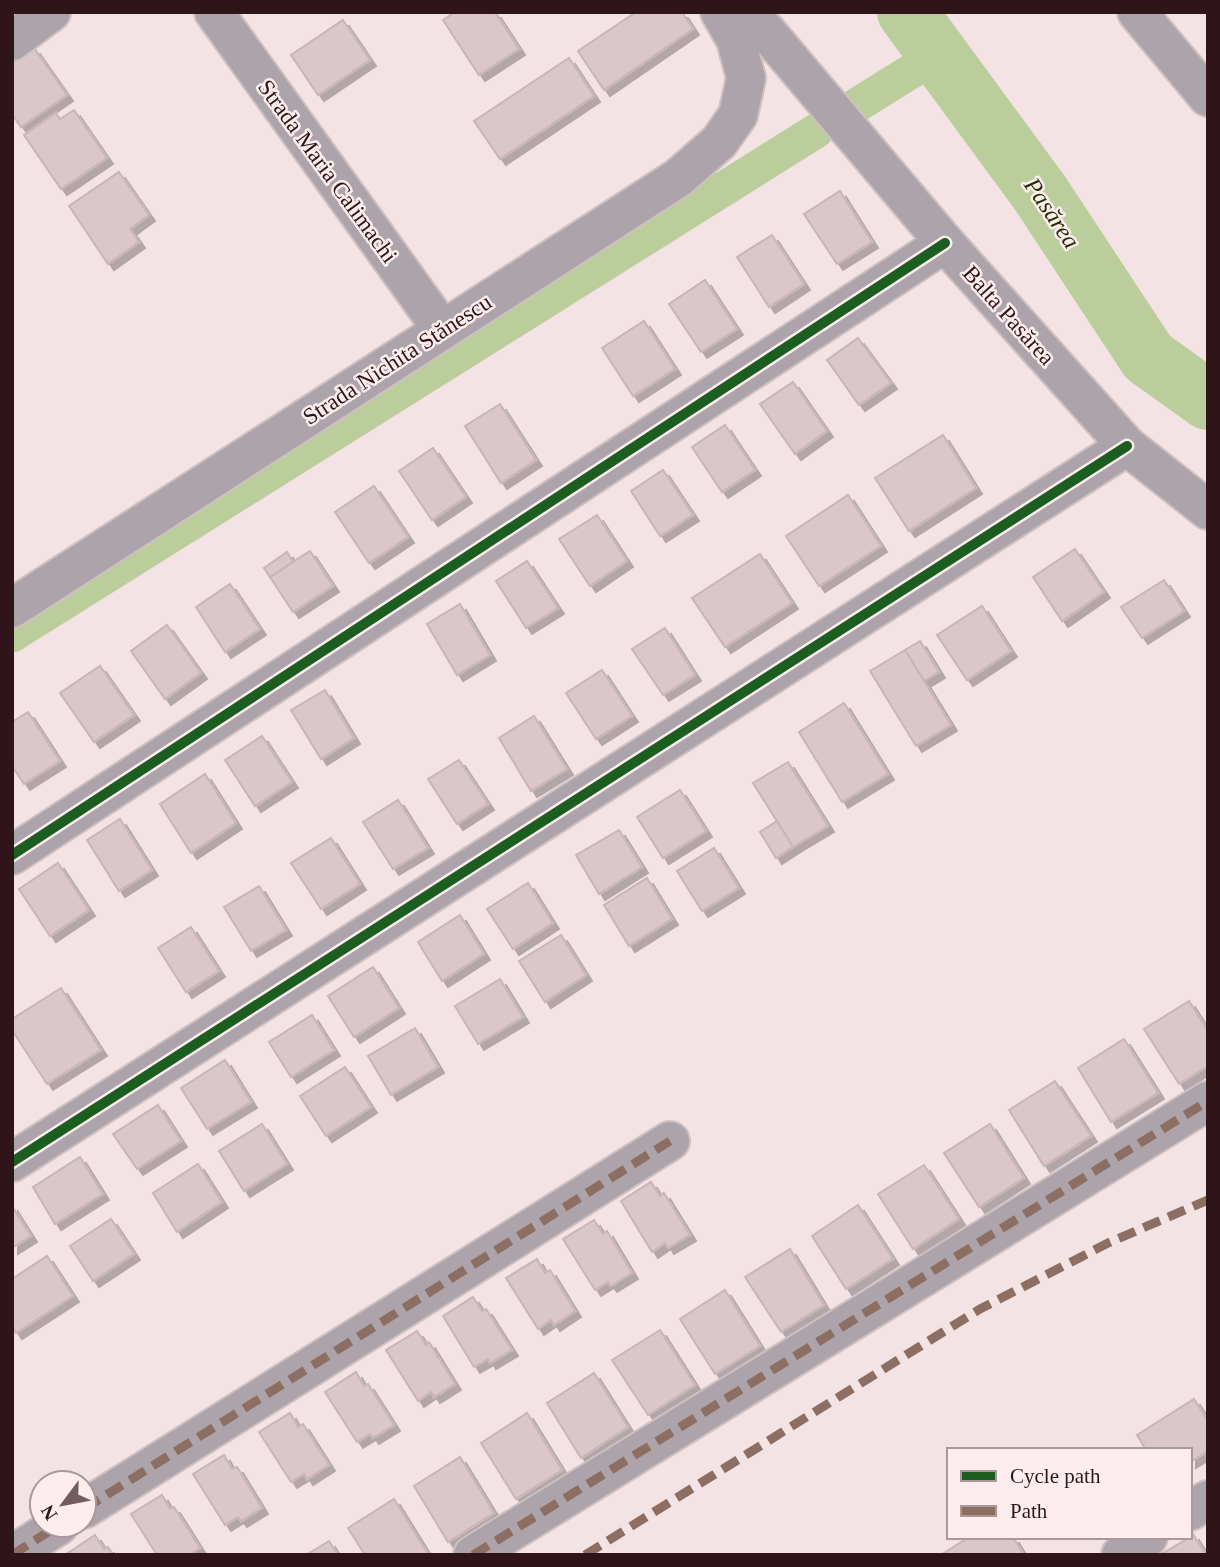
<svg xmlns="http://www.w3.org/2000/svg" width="1220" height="1567" font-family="'Times New Roman',serif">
  <defs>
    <filter id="shadow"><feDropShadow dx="6" dy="6" stdDeviation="0" flood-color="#0004"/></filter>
  </defs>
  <rect width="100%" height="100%" fill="#f3e3e5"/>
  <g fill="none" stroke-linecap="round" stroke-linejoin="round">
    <g stroke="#bccd9c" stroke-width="35">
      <path d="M857,105L939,54"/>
      <path d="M12,635L816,131"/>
    </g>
    <path stroke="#bccd9c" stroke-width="60" d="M907,12L1040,193L1148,357L1208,400"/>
  </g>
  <g fill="#dbc6ca" stroke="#c9b4b8" stroke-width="2" filter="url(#shadow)">
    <path d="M455,12H495L519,49L479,75L443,20Z"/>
    <path d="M636,12H682L693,29L604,90L578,51Z"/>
    <path d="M343,20L370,60L318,95L291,55Z"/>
    <path d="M34,48L67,95L21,127L12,114V63Z"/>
    <path d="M569,58L594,96L500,159L474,121Z"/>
    <path d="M74,110L107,158L61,189L24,135L56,113L60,119Z"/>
    <path d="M119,172L149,215L130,229L139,242L108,264L69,206Z"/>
    <path d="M840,191L872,242L837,264L804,214Z"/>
    <path d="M772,235L804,284L769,307L737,257Z"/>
    <path d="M705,280L737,329L701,352L669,304Z"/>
    <path d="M644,321L675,369L633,396L602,348Z"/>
    <path d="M858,338L891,383L859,405L827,360Z"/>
    <path d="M793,382L827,431L795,454L760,404Z"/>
    <path d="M500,404L536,460L501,483L465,426Z"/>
    <path d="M725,425L755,470L722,492L692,447Z"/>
    <path d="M943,435L976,488L909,531L875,478Z"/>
    <path d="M433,448L466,497L432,520L399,471Z"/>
    <path d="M663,470L693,515L660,536L631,491Z"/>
    <path d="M374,486L408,537L369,563L335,512Z"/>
    <path d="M848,495L881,546L819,586L786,536Z"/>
    <path d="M597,515L627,561L590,586L559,539Z"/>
    <path d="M1075,549L1104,592L1062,621L1033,577Z"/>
    <path d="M310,551L333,586L293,612L270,577Z"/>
    <path d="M287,552L293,562L270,577L264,568Z"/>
    <path d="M760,554L792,603L725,647L692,598Z"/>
    <path d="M527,561L558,608L526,628L496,581Z"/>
    <path d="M1164,580L1184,611L1142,638L1121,607Z"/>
    <path d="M230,584L260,629L225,652L196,607Z"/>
    <path d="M460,604L490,655L457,675L427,624Z"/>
    <path d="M982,606L1011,651L967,680L937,635Z"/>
    <path d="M167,625L201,673L165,699L131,651Z"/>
    <path d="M665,628L695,675L663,695L632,649Z"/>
    <path d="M920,641L939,672L924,681L905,650Z"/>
    <path d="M905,650L951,725L916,746L870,671Z"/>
    <path d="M100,666L134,715L94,742L60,693Z"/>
    <path d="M602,670L632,716L596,739L566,693Z"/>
    <path d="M325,690L354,738L321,759L291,710Z"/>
    <path d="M844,703L888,774L842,802L799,732Z"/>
    <path d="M28,712L60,761L24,784L12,766V722Z"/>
    <path d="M534,716L567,769L531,791L499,738Z"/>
    <path d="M262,736L292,782L255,806L225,760Z"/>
    <path d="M459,760L488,804L457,824L428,779Z"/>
    <path d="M788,762L828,826L793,847L753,783Z"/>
    <path d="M205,774L236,823L191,853L160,804Z"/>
    <path d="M680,790L706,831L663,858L637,817Z"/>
    <path d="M398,800L428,848L393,869L363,822Z"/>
    <path d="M120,819L152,870L119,891L87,840Z"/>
    <path d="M777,821L793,847L776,858L760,832Z"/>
    <path d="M619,830L642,867L599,894L576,855Z"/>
    <path d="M331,838L360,884L321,909L291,863Z"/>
    <path d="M714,848L739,888L702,911L677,871Z"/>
    <path d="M58,863L89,910L50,936L19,889Z"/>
    <path d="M647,878L672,919L629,946L604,905Z"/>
    <path d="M528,883L553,923L513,949L487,909Z"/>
    <path d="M259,886L286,930L251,951L224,907Z"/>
    <path d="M460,915L484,954L442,981L418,942Z"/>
    <path d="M191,927L219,971L186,992L158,948Z"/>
    <path d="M561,935L586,975L545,1002L519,961Z"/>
    <path d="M373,967L399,1008L354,1037L328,996Z"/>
    <path d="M500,979L523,1017L478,1044L455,1006Z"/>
    <path d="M61,988L101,1050L47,1084L12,1030V1019Z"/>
    <path d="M1189,1001L1208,1031V1066L1179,1084L1144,1029Z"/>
    <path d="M312,1015L334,1050L291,1077L269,1042Z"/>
    <path d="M415,1028L438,1067L391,1095L368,1056Z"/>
    <path d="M1124,1039L1158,1093L1111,1122L1078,1068Z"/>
    <path d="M225,1060L251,1102L207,1129L181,1088Z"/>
    <path d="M345,1067L371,1107L326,1136L300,1096Z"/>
    <path d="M1055,1081L1091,1136L1044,1166L1009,1110Z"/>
    <path d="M158,1105L181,1141L137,1169L113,1134Z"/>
    <path d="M262,1124L287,1164L244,1191L219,1151Z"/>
    <path d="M990,1124L1024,1178L979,1207L944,1153Z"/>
    <path d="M80,1157L103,1194L55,1224L33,1187Z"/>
    <path d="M198,1164L222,1202L177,1232L153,1193Z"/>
    <path d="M924,1165L959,1219L913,1249L878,1194Z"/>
    <path d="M651,1182L660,1196L664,1193L690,1235L668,1248L665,1243L652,1252L621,1201Z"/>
    <path d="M858,1205L893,1259L846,1289L812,1236Z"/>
    <path d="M12,1206L31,1236L12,1248Z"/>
    <path d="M111,1219L134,1254L93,1281L70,1246Z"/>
    <path d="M594,1220L603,1234L607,1231L632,1273L611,1286L608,1282L595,1290L563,1239Z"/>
    <path d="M790,1249L824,1305L781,1332L745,1277Z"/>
    <path d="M47,1256L73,1296L16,1333L12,1327V1279Z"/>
    <path d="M537,1259L545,1273L550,1270L575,1311L554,1325L551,1320L538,1329L506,1278Z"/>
    <path d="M725,1290L760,1346L715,1374L680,1319Z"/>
    <path d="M473,1297L482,1311L486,1309L512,1350L490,1363L488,1359L474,1367L443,1316Z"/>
    <path d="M660,1330L695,1385L648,1415L612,1360Z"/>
    <path d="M417,1331L426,1345L429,1342L455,1384L434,1397L431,1392L418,1401L386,1350Z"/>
    <path d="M356,1372L364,1386L368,1384L394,1425L373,1438L370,1434L357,1442L325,1392Z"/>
    <path d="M594,1373L628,1427L581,1458L547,1403Z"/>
    <path d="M1194,1399L1208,1421V1451L1190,1462V1450H1146L1137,1435Z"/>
    <path d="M290,1413L298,1427L303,1424L329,1465L307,1479L304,1474L291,1482L259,1432Z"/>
    <path d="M527,1413L562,1470L516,1499L481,1443Z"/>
    <path d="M224,1455L232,1469L237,1467L262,1508L241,1521L238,1517L225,1525L193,1474Z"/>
    <path d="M460,1457L494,1513L448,1542L414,1486Z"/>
    <path d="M162,1495L170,1509L174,1507L200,1548L189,1555H157L131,1514Z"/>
    <path d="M394,1499L428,1554L365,1555L348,1528Z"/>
    <path d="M1193,1534L1206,1555H1160L1190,1537Z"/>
    <path d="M95,1535L104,1549L108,1547L113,1555H65Z"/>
    <path d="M969,1537H1013L1024,1555H941Z"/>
    <path d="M329,1541L338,1555H306Z"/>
  </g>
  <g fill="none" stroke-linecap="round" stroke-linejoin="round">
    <defs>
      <g id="minor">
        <path d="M214,12L442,329"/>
        <path d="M740,12L766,31L945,243L1127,446L1208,510"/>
        <path d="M1137,12L1208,97"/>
        <path d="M12,41L51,12"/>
        <path d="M12,608L678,178L719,142L738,115L746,78L736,40L720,12"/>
        <path d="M12,855L945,243"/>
        <path d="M12,1162L1127,446"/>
        <path d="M84,1509L670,1141"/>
        <path d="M1190,1511L1208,1500"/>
        <path d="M12,1555L59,1525"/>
        <path d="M473,1555L1208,1101"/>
        <path d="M1121,1555L1148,1537"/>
      </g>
    </defs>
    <use href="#minor" stroke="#cec0c1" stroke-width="42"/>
    <use href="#minor" stroke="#aca4aa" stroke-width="38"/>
    <g stroke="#8d6e63" stroke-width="9" stroke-dasharray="18 9" stroke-linecap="butt">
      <path d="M84,1509L670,1141"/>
      <path d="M12,1555L59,1525"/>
      <path d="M473,1555L1208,1101"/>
      <path d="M585,1555L980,1309L1108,1243L1208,1200"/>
    </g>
    <defs>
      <g id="cycleway">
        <path d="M12,855L945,243"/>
        <path d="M12,1162L1127,446"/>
      </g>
    </defs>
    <use href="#cycleway" stroke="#fdedef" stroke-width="15"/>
    <use href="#cycleway" stroke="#1b5e20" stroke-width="10"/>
  </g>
  <g text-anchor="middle" stroke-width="5" stroke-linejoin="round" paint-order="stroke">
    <g font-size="23" fill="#2f151a" stroke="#fdedef">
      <text transform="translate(328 171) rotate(54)" y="8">Strada Maria Calimachi</text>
      <text transform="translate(1009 315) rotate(48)" y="8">Balta Pasărea</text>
      <text transform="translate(397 359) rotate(-33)" y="8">Strada Nichita Stănescu</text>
    </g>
    <g font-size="24" font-style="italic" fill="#203100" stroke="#fdedef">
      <text transform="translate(1052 213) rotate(56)" y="8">Pasărea</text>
    </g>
  </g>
  <rect width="1220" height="1567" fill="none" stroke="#2f151a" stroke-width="28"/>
  <rect x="947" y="1448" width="245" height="91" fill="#fdedef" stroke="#ab979a" stroke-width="2"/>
  <rect x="961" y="1471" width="35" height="10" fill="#1b5e20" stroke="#ab979a" stroke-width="2"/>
  <text x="1010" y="1483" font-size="21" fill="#2f151a">Cycle path</text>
  <rect x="961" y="1506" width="35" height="10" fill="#8d6e63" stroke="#ab979a" stroke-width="2"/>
  <text x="1010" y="1518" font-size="21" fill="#2f151a">Path</text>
  <g transform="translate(63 1504) rotate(238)"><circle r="33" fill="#fdedef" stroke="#ab979a" stroke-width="2"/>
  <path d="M0-5L12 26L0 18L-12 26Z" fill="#745d61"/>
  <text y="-10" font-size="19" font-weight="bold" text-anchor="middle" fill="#2f151a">N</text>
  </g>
</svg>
